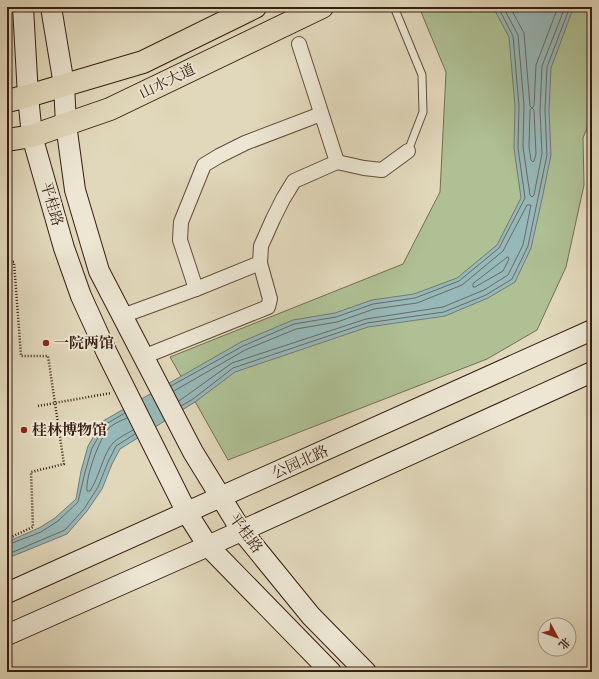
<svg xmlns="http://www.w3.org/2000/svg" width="599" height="679" font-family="'Old Standard TT','Noto Serif SC',serif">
  <rect width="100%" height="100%" fill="#e1d8bb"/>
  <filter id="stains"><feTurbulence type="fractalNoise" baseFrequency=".005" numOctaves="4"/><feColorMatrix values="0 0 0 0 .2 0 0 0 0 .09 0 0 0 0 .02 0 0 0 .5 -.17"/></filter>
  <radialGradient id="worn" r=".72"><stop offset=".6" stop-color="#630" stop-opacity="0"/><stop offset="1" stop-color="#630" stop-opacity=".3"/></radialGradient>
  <path fill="#aec094" stroke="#736e53" d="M419,7H592V115L583,138L584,185L566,267L537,330L487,359L228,460L170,357L403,264L440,192L446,72Z"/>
  <path fill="#97b8b8" stroke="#717a76" d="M493,7H576L571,14L551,68L549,110L551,155L542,199L531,248L515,282L488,298L445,316L368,327L235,372L195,402L120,449L112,464L102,489L87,511L67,534L13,556H7V542L39,528L55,518L76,499L81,471L88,446L103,421L241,342L293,320L335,313L372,300L414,294L457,278L497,245L521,198L514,148L515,106L509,37Z"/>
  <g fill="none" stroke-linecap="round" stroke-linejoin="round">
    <g stroke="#686a65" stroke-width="1">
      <path d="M503,7L518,35L524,105L523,147L530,195L532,197L534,195L542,154L540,110L542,66L565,7"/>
      <path d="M510,7L524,33L530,106L532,108L534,106L536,65L558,7"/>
      <path d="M532,108L534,110L536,154L534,161L533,162L531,160L529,147L530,110Z"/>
      <path d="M508,257L509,259L503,271L475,287H473V284Z"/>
      <path d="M171,386L243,346L294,324L336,317L373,304L415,298L459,281L499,248L525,198L518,148L519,106L513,36L498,7"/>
      <path d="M174,391L245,350L296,329L337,322L374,309L417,303L462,285L503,251L527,205H531L523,245L508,275L484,290L443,307L366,319L232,363L179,401"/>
      <path d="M181,406L193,399L233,368L367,323L444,312L486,295L512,279L528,246L538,198L547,155L545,110L547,67L568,12L571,7"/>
      <path d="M127,418C122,420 115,423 110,427C100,436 85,478 87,491H90C99,478 104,451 114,442C119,437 127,434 133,430"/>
      <path d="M7,545L41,532L58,521L78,502L85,472L92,448L106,424L125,413"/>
      <path d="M7,552H13L65,530L84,509L98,487L108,462L116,446L135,434"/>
    </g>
    <defs>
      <path id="lane" d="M394,7L422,75L423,112L408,151"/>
      <g id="street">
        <path d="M337,162L364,168L382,170L408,151"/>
        <path d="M196,289L260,263"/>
        <path d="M122,316L196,289L180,240L181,222L204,165L219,156L245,143L321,114"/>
        <path d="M143,357L268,307L270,299L260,263L261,246L273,219L283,199L294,181L337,162L299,44"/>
      </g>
      <g id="secondary">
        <path d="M23,7L28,96L32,136L64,248L81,296L106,351L187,513L208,546L331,672"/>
        <path d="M51,7L64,85L66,124L75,190L99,271L193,452L241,530L311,616L366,672"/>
        <path d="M7,593L592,330"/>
        <path d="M7,635L208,546L592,372"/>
      </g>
      <g id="primary">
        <path d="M7,101L28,96L143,62L255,7"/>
        <path d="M7,140L32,136L110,109L322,7"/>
      </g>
    </defs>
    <use href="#lane" stroke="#624c3c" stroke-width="9"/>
    <use href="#street" stroke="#624c3c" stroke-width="16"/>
    <use href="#secondary" stroke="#381d12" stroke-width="22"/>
    <use href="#primary" stroke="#381d12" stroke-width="24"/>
    <g stroke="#381d12" stroke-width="2.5" stroke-dasharray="1 2" stroke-linecap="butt">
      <path d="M7,261L14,262L21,356H48L64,464L31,472L33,527L7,539"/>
      <path d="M38,406L111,393"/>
    </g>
    <use href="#lane" stroke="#ece6d3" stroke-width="7"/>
    <use href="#street" stroke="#ece6d3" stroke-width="14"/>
    <use href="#secondary" stroke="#ece6d3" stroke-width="20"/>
    <use href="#primary" stroke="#e1d8bb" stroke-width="22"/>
  </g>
  <g fill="#8f2418" stroke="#ece6d3" stroke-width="1.5">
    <circle cx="46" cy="343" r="4"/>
    <circle cx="24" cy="430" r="4"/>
  </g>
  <g text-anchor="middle" stroke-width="4" stroke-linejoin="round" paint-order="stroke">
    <g font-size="15" fill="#381d12" stroke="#ece6d3">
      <text transform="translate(167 81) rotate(-26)" y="5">山水大道</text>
      <text transform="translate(52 204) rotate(74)" y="5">平桂路</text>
      <text transform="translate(300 462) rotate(-24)" y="5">公园北路</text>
      <text transform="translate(246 533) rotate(54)" y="5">平桂路</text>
    </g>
    <g font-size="15" font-weight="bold" fill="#381d12" stroke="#ece6d3" text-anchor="start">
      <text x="54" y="348">一院两馆</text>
      <text x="32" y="435">桂林博物馆</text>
    </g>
  </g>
  <rect width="599" height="679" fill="none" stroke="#e1d8bb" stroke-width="24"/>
  <rect x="8" y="8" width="583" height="663" fill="none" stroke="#381d12" stroke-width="2"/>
  <rect x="12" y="12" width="575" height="655" fill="none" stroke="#381d12"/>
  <g transform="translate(557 637) rotate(131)"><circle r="19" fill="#ece6d3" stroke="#a49686"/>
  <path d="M0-3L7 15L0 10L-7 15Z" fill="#8f2418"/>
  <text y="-6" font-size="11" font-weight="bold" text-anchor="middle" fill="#381d12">北</text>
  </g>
  <rect width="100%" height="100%" filter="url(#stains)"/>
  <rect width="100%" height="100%" fill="url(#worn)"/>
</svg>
